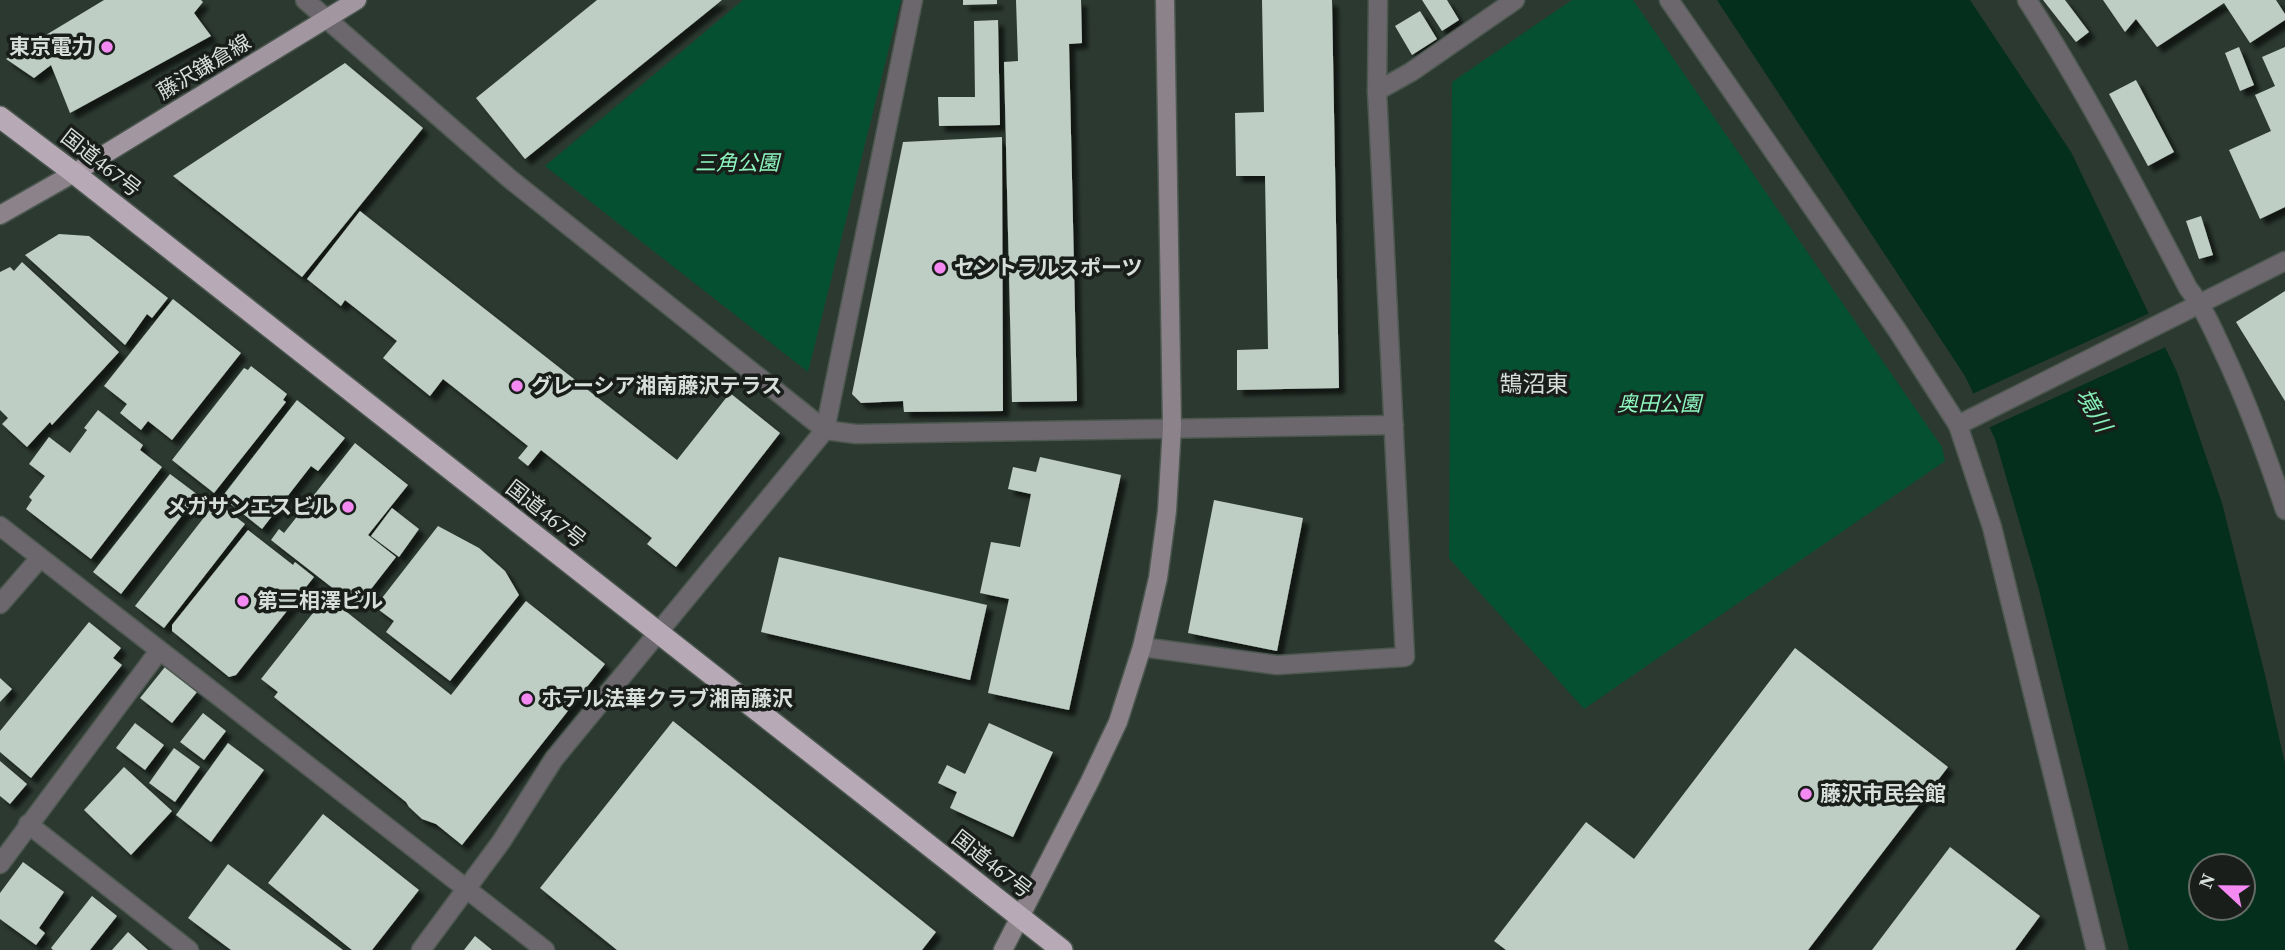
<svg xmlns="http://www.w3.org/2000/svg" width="2285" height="950" font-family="'Source Serif 4','Noto Sans JP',serif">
  <defs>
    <filter id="shadow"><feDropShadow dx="6" dy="6" stdDeviation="2" flood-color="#0009"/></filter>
  </defs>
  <rect width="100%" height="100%" fill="#2c3931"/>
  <g fill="#065032">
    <path d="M743,0H901L808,372L545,166Z"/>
    <path d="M1572,0H1633L1942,447L1945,461L1584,709L1449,558L1452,82Z"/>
  </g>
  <path fill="#042f1c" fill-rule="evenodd" d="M1717,0H1970L2071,152L2177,372L2222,503L2266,679L2285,764V950H2129L2038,586L1995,439L1965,376ZM2201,866H2243V908H2201Z"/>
  <path fill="#2c3931" d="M2152,312L2168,346L1986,429L1970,395Z"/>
  <g fill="#becec5" filter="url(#shadow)">
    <path d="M104,0H201L203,2L194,13L211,36L70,113L51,65L34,78L6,59Z"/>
    <path d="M597,0H722L525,159L476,98Z"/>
    <path d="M963,0H997V4L963,5Z"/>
    <path d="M1016,0H1081L1082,43L1069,44L1077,401L1012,402L1004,62L1018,61Z"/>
    <path d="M1262,0H1332L1339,388L1237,390V350L1268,349L1265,176H1236L1235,113L1264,112Z"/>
    <path d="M1422,0H1447L1459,20L1442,31Z"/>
    <path d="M2043,0H2065L2089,32L2076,42Z"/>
    <path d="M2103,0H2276L2285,14V20L2250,43L2224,3L2157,47L2136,19L2125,32Z"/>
    <path d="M1420,11L1437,39L1412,55L1395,26Z"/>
    <path d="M998,20L1000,125L939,126L938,97H975L974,21Z"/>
    <path d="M2239,47L2254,85L2240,91L2225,53Z"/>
    <path d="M2285,47V207L2260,219L2229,150L2271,131L2255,95L2275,86L2262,57Z"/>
    <path d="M345,63L423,128L302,277L173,176Z"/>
    <path d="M2136,80L2174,152L2148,166L2109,94Z"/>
    <path d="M1002,137L1003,411L904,412L903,401L861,403L852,394L903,142Z"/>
    <path d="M360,211L677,460L730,393L780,433L676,567L647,544L652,538L541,450L528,466L518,458L528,446L443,379L430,396L383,358L397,341L345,300L341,306L307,279Z"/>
    <path d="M2201,216L2213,255L2199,259L2186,221Z"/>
    <path d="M59,234L89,236L168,298L152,318L147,314L125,345L25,255Z"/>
    <path d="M22,262L119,352L52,425L50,422L27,447L2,424L8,418L0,410V272L10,267L14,271Z"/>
    <path d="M2285,291V401L2236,322Z"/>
    <path d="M173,299L241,353L172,440L148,421L141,430L120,413L127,404L104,386Z"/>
    <path d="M251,366L287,394L283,400L286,402L214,493L172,460L244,368L248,370Z"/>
    <path d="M297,400L345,438L318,471L311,466L262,529L222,497Z"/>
    <path d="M98,410L143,445L140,450L162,467L91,559L26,509L32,500L29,497L45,476L29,464L49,437L70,453L87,430L84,428Z"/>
    <path d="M355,443L408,485L368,535L396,557L357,607L271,540L279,529L284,533Z"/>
    <path d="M1040,457L1121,475L1069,710L988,693L1009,599L980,593L991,542L1020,547L1031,494L1008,489L1013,467L1036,472Z"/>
    <path d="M170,474L198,495L121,594L93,572Z"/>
    <path d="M1214,500L1303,518L1277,651L1188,633Z"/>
    <path d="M216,502L245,524L164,628L135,606Z"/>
    <path d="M392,508L419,529L399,557L371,536Z"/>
    <path d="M438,526L479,548L505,571L519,595L450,681L386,632L394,621L375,607Z"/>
    <path d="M248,530L293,565L295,562L314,577L236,675L229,677L172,631V625Z"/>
    <path d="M779,557L987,605L970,680L761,632Z"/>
    <path d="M319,590L451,695L526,601L605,664L462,845L436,824L422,819L409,807L406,802L274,697L278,692L261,679L320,604L313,598Z"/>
    <path d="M89,622L121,648L113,658L122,665L31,778L0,752V731Z"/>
    <path d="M1795,648L1948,767L1808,950H1506L1494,941L1586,822L1634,859Z"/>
    <path d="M165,667L197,692L172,723L140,698Z"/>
    <path d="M0,678L12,689L0,702Z"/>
    <path d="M203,713L226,731L204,760L180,742Z"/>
    <path d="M673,721L936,932L922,950H617L540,888Z"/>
    <path d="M135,723L164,745L145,770L116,748Z"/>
    <path d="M989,723L1053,752L1013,837L950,808L957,792L938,783L947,765L965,774Z"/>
    <path d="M228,743L264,770L211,842L176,815Z"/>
    <path d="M174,748L200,767L175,802L149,783Z"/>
    <path d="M0,761L27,784L10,804L0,796Z"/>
    <path d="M124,767L172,811L131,855L84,810Z"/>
    <path d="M323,814L419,890L372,950H352L268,883Z"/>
    <path d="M1950,847L2040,916L2015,950H1872Z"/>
    <path d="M23,862L64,892L39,928L45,933L36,945L0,919V893Z"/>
    <path d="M228,864L343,950H231L188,918Z"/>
    <path d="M92,896L117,916L90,950H53L51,948Z"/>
    <path d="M128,932L148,950H112Z"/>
    <path d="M475,936L492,950H464Z"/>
  </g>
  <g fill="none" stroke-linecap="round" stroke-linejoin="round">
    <defs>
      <g id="street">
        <path d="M305,0L510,179L825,430L856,434L1394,425"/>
        <path d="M1669,0L1897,330L1958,425L1992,527L2096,950"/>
        <path d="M2027,0C2087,93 2137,190 2188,288C2203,307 2212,327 2222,349C2247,401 2267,456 2285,510"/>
        <path d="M1377,91L1411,72L1515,0"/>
        <path d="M1958,425L2285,261"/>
        <path d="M0,526L545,950"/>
        <path d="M0,604L40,558"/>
        <path d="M1142,647L1277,665L1405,657L1377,91L1378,0"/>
        <path d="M28,824L189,950"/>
        <path d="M0,864L159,651"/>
        <path d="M421,950L501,842L554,759L825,430L913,0"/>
      </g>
      <g id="secondary">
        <path d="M0,215L74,173"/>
        <path d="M1003,950L1090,781L1118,722L1142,647L1158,578L1167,511L1172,427L1165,0"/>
      </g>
      <path id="primary" d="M74,173L357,0"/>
      <path id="highway" d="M0,117L74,173L1062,950"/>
    </defs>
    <use href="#street" stroke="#4b574f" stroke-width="21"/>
    <use href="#secondary" stroke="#4b574f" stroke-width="21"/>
    <use href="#primary" stroke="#4b574f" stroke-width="21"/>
    <use href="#highway" stroke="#4b574f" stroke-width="24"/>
    <use href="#street" stroke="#6c676c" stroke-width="18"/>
    <use href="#secondary" stroke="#8b828a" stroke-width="18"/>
    <use href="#primary" stroke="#a297a1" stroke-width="18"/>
    <use href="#highway" stroke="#b7aab6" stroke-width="21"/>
  </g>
  <g fill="#f489f1" stroke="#191e1b" stroke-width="2.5">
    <circle cx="107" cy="47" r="7"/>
    <circle cx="940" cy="268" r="7"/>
    <circle cx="517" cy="386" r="7"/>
    <circle cx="348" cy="507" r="7"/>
    <circle cx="243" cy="601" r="7"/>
    <circle cx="527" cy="699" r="7"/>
    <circle cx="1806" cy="794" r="7"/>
  </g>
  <g text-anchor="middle" stroke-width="7" stroke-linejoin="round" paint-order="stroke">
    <g font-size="21" font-weight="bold" fill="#d7dfda" stroke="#191e1b" text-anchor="start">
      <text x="93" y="54" text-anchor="end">東京電力</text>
      <text x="954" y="275">セントラルスポーツ</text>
      <text x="531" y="393">グレーシア湘南藤沢テラス</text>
      <text x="334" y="514" text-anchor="end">メガサンエスビル</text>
      <text x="257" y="608">第二相澤ビル</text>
      <text x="541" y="706">ホテル法華クラブ湘南藤沢</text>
      <text x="1820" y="801">藤沢市民会館</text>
    </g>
    <g font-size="21" fill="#d7dfda" stroke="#191e1b">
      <text transform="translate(204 67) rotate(-31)" y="7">藤沢鎌倉線</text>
      <text transform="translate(101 163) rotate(38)" y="7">国道467号</text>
      <text transform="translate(546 514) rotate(38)" y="7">国道467号</text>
      <text transform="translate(992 864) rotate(38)" y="7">国道467号</text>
    </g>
    <g font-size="21" font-style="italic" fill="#8ef7bf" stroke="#191e1b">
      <text x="737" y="170">三角公園</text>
      <text x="1659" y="411">奥田公園</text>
    </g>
    <g font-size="23" fill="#d7dfda" stroke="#191e1b">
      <text x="1534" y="392">鵠沼東</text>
    </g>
    <g font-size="23" font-style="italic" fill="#87f0b8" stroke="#191e1b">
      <text transform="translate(2094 410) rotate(60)" y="8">境川</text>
    </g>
  </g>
  <g transform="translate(2222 887) rotate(292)"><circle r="33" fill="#191e1b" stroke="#656b67" stroke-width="2"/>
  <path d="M0-5L12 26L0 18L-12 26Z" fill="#f489f1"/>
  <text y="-10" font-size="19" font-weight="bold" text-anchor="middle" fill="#d7dfda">N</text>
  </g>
</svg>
